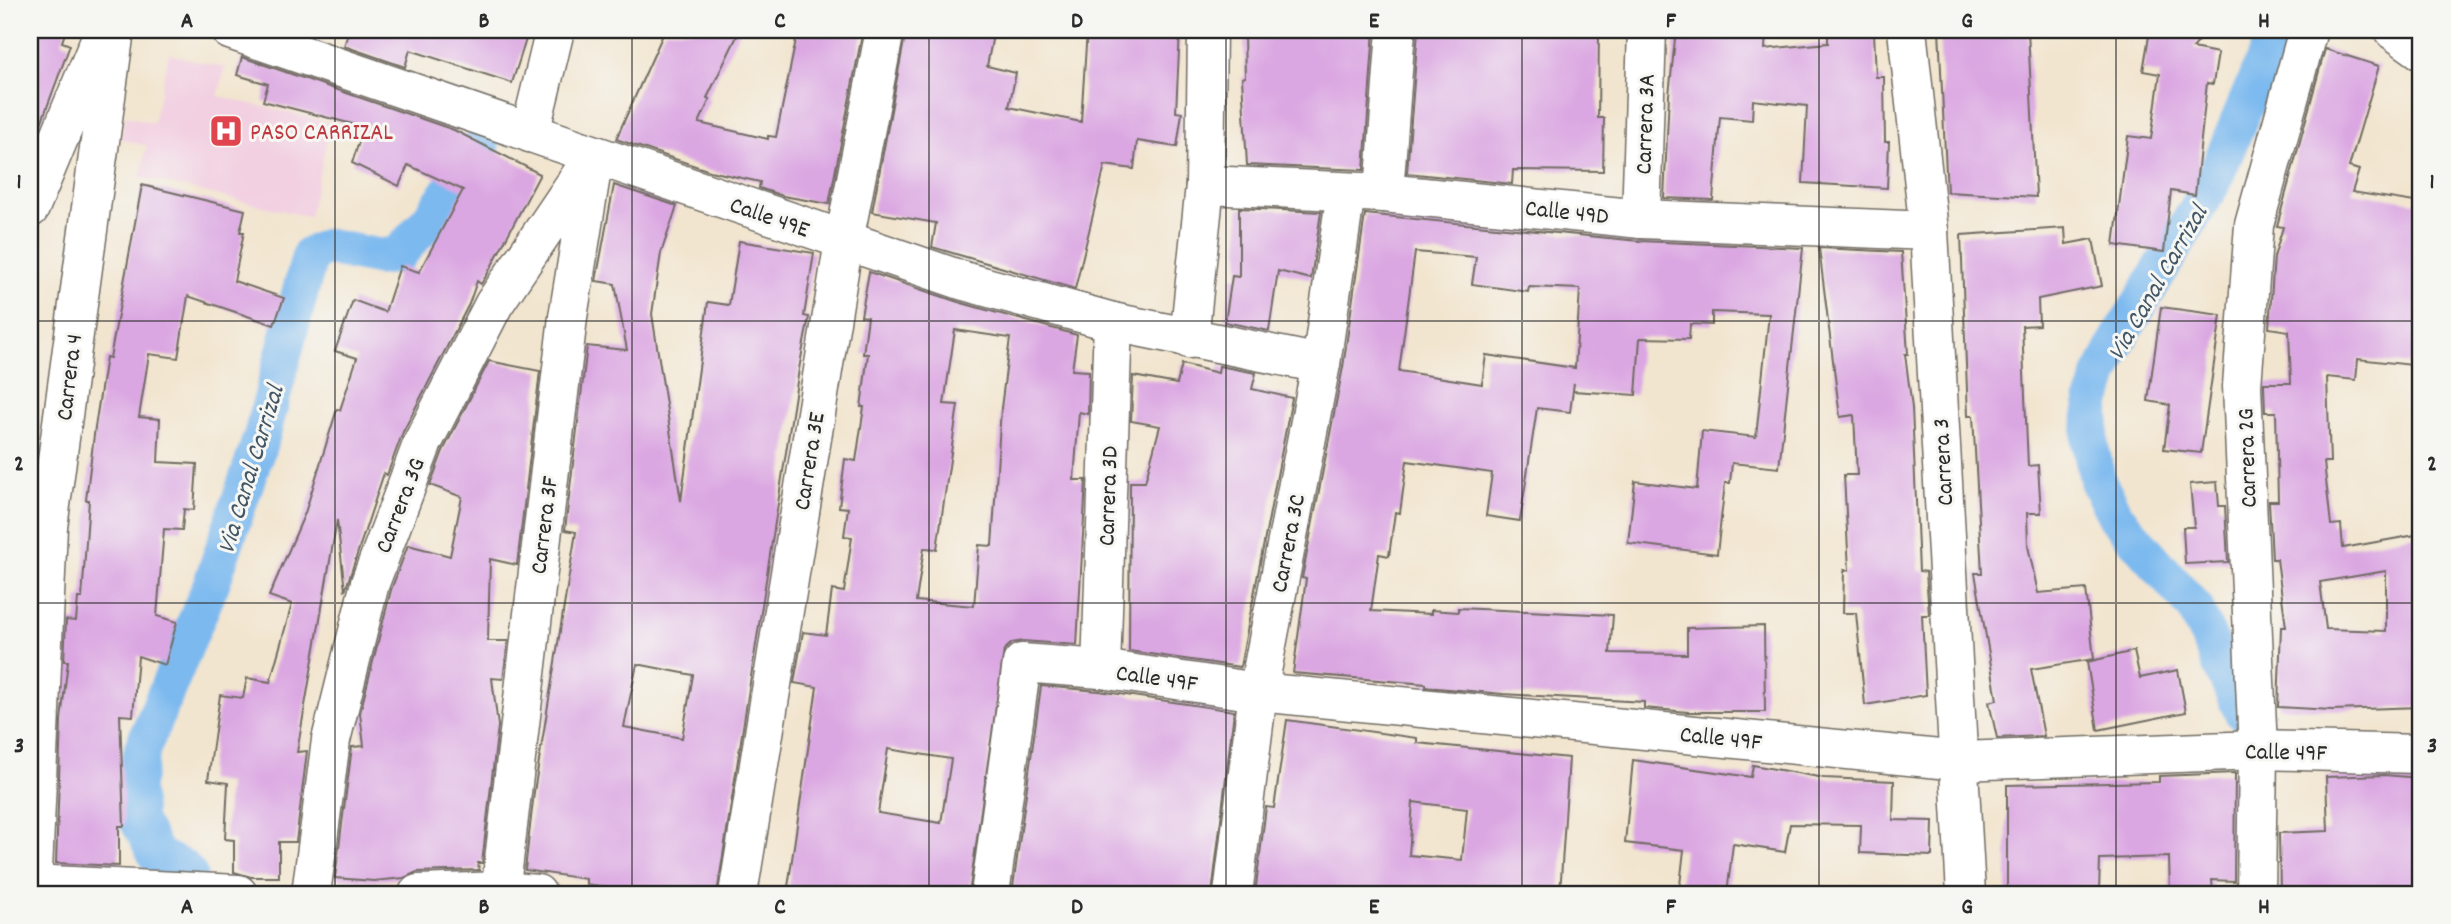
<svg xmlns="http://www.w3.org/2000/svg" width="2451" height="924" font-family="Dekko,sans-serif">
  <rect width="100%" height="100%" fill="#f6f6f2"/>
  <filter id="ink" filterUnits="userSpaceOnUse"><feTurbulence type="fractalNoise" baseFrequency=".0143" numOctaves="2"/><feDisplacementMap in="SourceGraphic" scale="14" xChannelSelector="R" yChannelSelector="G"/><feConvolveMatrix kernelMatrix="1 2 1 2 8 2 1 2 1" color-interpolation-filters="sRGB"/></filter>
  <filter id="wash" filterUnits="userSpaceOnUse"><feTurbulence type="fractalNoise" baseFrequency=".00686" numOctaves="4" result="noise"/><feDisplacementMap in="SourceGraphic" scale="28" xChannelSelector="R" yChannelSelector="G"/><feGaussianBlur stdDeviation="1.57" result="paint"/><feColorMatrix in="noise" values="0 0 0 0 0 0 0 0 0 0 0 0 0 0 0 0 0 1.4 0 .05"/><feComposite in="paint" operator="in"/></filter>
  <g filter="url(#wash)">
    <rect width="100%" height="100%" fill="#f2e5cf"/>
    <path fill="#f2cfe1" d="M169,54L225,68L218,96L331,123L309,217L140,177L147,146L120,139L126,116L153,123Z"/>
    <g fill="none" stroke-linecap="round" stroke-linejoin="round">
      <g stroke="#7bb9ef" stroke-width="37">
        <path d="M2242,712L2195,608L2116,517L2098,482L2090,443L2092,405L2101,375L2119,338L2212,184L2277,30"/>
        <path d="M189,875L183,868L157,856L138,821L135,787L143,747L212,582L262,435L310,255L327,247L379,257L398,255L428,221L481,146"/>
      </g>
    </g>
    <g id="blocks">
      <g fill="#dba7e2" fill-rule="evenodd">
        <path d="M30,30H66L62,42L70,45L33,145L30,144Z"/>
        <path d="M349,30H529L512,83L410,50L405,67L344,46Z"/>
        <path d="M665,30H740L707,98L710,99L699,123L768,139V136L776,137L798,30H863L829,204L783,196L759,188L760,182L710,171L616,139Z"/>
        <path d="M906,30H994L987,66L1016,73L1009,107L1081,122L1087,30H1180L1176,112L1182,113L1177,147L1137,141L1134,169L1105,165L1075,289L932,247L936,223L872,212Z"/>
        <path d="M1339,30H1374L1364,170L1247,165L1242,78L1245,77L1244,34L1339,33Z"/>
        <path d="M1418,30H1599L1598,118H1604L1603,171L1513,170L1512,184L1407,173Z"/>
        <path d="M1676,30H1766L1765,49L1828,43V33L1874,32L1876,77H1884L1885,142H1889L1887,188L1803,183L1807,106L1753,100L1752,120L1720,117L1713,200L1664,198L1669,95Z"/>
        <path d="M1939,30H2028L2036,197L1947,192Z"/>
        <path d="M2150,30H2208L2193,48L2218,53L2213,84L2207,83L2195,195L2171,191L2164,252L2114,245L2128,136L2151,139L2160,74L2143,71Z"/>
        <path d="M2325,49L2379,66L2349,167L2359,170L2352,192L2421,203V366L2358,359L2356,380L2327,377L2330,462H2324L2331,525L2341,524L2343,548L2421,534V707L2332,710L2278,707L2281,627H2286L2277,559H2272L2269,501H2278L2276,412H2265L2264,386V383H2291L2289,331L2269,328L2274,257L2283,227L2277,226ZM2386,571V631L2326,629L2320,582Z"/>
        <path d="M242,57L454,130L540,174L488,273L481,284L477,281L469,304L403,432L387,475L384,473L345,591L337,520L297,752L307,751L296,842H279V877H251L234,872V840L225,839L228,783L208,780L220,695L243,698L247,678L270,682L292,604L269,596L305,513L337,409L340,410L357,358L335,351L353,300L385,312L400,266L419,272L463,190L408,165L399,186L352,163L364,127L263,101L268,84L237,75Z"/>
        <path d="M142,185L245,210L240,232H244L234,281L284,298L274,325L188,296L178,358L149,354L139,417L160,419L158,462L197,464L194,510L184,509L182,530L164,529L157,616L177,622L165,665L138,656L133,716L120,715L124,826H119V866L56,863L61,720L68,661H64L66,620L76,621L78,598H82L89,500H86L95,427L106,357L110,358Z"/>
        <path d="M614,185L677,206L661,253L652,314L681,501L708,302L729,305L739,241L814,253L804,316L809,317L799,369L717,894H650L586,884V879L525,870L534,792L576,532L565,530L587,346L627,350L615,284L596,281ZM637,664L693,675L682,738L624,727Z"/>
        <path d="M1239,208L1321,212L1311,279L1278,271L1269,331L1225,322L1232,276L1239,277Z"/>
        <path d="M1365,214L1639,241L1803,248L1779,468L1732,463L1730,483H1725L1717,554L1628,543L1635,481L1697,489L1702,431L1756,437L1769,314L1712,312V325L1690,324L1689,339L1640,338L1636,395L1573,391L1574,383L1570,412L1537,408L1520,521L1486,516L1492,473L1407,461L1400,513L1395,512L1389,556L1379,554L1371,611L1431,614V610L1458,612V608L1613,615L1610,653L1687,654V628L1764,626L1765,712H1688L1644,708V702L1503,694L1426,687V684L1293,673L1306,579L1302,578L1343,367ZM1415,252L1476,257L1472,284L1528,292L1529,287L1580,289L1575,368L1486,355L1482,384L1399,371Z"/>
        <path d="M2065,228L2066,244L2093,239L2102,286L2038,299L2039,325L2022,326L2028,466L2038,465L2041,513H2027L2028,546L2038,593L2086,589L2094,659L2031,669L2044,736L1997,738L1989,702L1997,700L1975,573H1982L1973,416H1968L1961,235Z"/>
        <path d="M1819,248L1901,252L1908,354H1905L1912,408L1919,571L1926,572L1929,615H1922L1926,695L1865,705L1856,613H1843L1844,570H1849L1844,475H1857L1854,415L1840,417Z"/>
        <path d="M869,272L958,302L1077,335L1072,370L1089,371L1088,414L1079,412L1074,480H1086L1077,645L1023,641L1012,643L1004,650L969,894H787L817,687L794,683L803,632L826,635L832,590L844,592L852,537L844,536L848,508L839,507L845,459L856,461L864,407H861L868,354H863L868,317L861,316ZM955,330L1010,338L1001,408L992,546L979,545L974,606L916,601L924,548L937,549L958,405L944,404ZM888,749L951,759L941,823L878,813Z"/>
        <path d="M2161,307L2221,315L2201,453L2164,449L2170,405L2148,401Z"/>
        <path d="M489,361L540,371L517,565L490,559L488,641H508L503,679L492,678L498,726L482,863H478L479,870L417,872L404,878L374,881L335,878L352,747L364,746L360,713L391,590L408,545L450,556L462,497L430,485L443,451Z"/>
        <path d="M1182,364L1218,373L1219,366L1256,373L1252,389L1292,398L1240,667L1129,651L1130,482H1145L1160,426L1131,421L1133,376L1177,384Z"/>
        <path d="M2217,482L2219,506H2225L2228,562L2185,564L2183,527H2194L2190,484Z"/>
        <path d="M2134,651L2140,678L2178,670L2186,712L2098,730L2087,662Z"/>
        <path d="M1041,686L1099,691L1234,711L1212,894H1012Z"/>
        <path d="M1287,720L1417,738V743L1569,758L1560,894H1373L1325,890L1324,894H1255L1266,807L1274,808ZM1413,802L1467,809L1462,860L1409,855Z"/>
        <path d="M1633,760L1751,777L1753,765L1824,778L1894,781L1893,820L1933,821L1932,856L1860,853L1861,825L1790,824L1785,852L1733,844L1727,894H1679L1684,850L1625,843Z"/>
        <path d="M2235,773L2234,881L2212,880L2213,894H2170L2169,857L2100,859L2099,894H2007V785L2159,782V776Z"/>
        <path d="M2384,775L2421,778V894H2280L2279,833L2328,831L2326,777Z"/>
      </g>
    </g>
  </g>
  <g filter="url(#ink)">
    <use href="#blocks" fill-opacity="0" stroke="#716c64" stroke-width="2"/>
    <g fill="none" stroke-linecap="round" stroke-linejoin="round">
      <defs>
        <g id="street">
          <path d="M230,30L964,281L1113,322L1321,364"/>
          <path d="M1907,30L1929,231L1966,894"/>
          <path d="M2393,30L2421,50"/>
          <path d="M530,133L555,30"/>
          <path d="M1205,185L1384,193L1641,219L1929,231"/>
          <path d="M1384,193L1396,30"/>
          <path d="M30,208L99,42"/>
          <path d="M1641,219L1647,30"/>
          <path d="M1189,339L1205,185L1207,30"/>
          <path d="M1101,669L1113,322"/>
          <path d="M31,884L238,894"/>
          <path d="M32,894L48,527L115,30"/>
          <path d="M311,894L331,740L370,583L423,442L494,304L594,156"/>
          <path d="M418,894L501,891L537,894"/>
          <path d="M500,894L568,317L592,169"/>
          <path d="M738,894L844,241L885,30"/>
          <path d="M990,894L1022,663L1101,669L1258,692L1960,761L2258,750L2421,754"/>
          <path d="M1233,894L1258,692L1321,364L1346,192"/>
          <path d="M2256,894L2258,750L2242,386L2254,225L2308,30"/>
        </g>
      </defs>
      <use href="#street" stroke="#716c64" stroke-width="41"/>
      <use href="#street" stroke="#fff" stroke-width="38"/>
    </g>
  </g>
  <path fill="none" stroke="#2b2b2b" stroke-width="2" stroke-opacity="0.55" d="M335,30V894M632,30V894M929,30V894M1226,30V894M1522,30V894M1819,30V894M2116,30V894M30,321H2421M30,603H2421"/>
  <defs>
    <symbol id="hospital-square" viewBox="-11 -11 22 22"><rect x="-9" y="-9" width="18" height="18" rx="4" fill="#e0444e" stroke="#f6f6f2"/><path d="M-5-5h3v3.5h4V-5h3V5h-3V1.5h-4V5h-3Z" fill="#fff"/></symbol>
  </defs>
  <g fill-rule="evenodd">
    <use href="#hospital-square" x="207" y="112" width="38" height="38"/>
  </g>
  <g text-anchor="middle" stroke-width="6" stroke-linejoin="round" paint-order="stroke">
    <g font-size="24" fill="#2b2b2b" stroke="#f6f6f2">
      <text transform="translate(1644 124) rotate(-88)" y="8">Carrera 3A</text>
      <text transform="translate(1567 211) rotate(6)" y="8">Calle 49D</text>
      <text transform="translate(770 216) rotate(19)" y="8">Calle 49E</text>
      <text transform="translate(68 377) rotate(-83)" y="8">Carrera 4</text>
      <text transform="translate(2246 458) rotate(-92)" y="8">Carrera 2G</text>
      <text transform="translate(808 461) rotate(-81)" y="8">Carrera 3E</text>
      <text transform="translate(1942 462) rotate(-93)" y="8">Carrera 3</text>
      <text transform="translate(1107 496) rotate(-88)" y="8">Carrera 3D</text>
      <text transform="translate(399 505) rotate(-69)" y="8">Carrera 3G</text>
      <text transform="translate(543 525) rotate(-83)" y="8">Carrera 3F</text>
      <text transform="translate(1287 543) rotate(-79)" y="8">Carrera 3C</text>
      <text transform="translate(1157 677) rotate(8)" y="8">Calle 49F</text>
      <text transform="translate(1721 737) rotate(6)" y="8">Calle 49F</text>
      <text transform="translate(2286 751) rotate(1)" y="8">Calle 49F</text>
    </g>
    <g font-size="24" fill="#be3a42" stroke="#f6f6f2" text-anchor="start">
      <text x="250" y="139">PASO CARRIZAL</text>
    </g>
    <g font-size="26" font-style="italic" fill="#435666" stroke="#f6f6f2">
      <text transform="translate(2156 282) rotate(-60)" y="9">Via Canal Carrizal</text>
      <text transform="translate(249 469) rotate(-73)" y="9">Via Canal Carrizal</text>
    </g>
  </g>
  <rect width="2451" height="924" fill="none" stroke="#f6f6f2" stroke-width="77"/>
  <rect x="38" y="38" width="2374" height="848" fill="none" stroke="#2b2b2b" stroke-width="2.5"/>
  <g font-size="23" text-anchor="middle" font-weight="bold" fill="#2b2b2b">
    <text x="187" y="27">A</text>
    <text x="484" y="27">B</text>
    <text x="780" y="27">C</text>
    <text x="1077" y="27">D</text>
    <text x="1374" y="27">E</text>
    <text x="1671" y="27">F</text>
    <text x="1967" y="27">G</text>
    <text x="2264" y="27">H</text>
    <text x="19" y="188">1</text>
    <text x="2432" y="188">1</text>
    <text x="19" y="470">2</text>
    <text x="2432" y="470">2</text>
    <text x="19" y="752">3</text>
    <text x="2432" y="752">3</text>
    <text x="187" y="913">A</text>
    <text x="484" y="913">B</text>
    <text x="780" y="913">C</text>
    <text x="1077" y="913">D</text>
    <text x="1374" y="913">E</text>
    <text x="1671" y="913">F</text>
    <text x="1967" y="913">G</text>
    <text x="2264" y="913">H</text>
  </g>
</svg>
